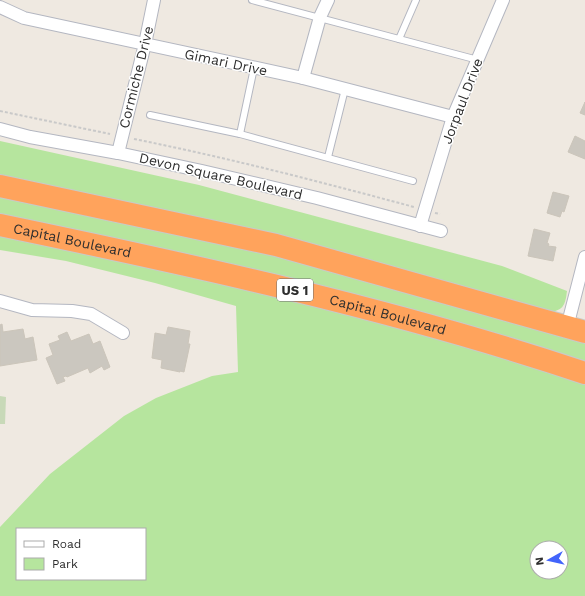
<svg xmlns="http://www.w3.org/2000/svg" width="585" height="596" font-family="'Work Sans',sans-serif">
  <rect width="100%" height="100%" fill="#efe9e1"/>
  <g fill="#b6e59e" fill-rule="evenodd">
    <path d="M0,141L199,185L502,266L567,291C565,307 563,310 547,313L0,178Z"/>
    <path d="M0,196L187,231L585,342V365L0,216Z"/>
    <path d="M0,233L429,332L585,382V596H0V527L50,474L124,416L156,398L212,376L238,372L236,306L155,283L66,261L0,250ZM17,529H145V579H17ZM537,548H561V572H537Z"/>
  </g>
  <path fill="#c8d9b8" d="M0,396L6,397L5,424H0Z"/>
  <g fill="#cbc7bf" stroke="#cbc5ba">
    <path d="M585,102V115L580,113Z"/>
    <path d="M575,136L585,141V159L568,152Z"/>
    <path d="M553,192L569,196L564,212L562,211L560,217L547,213Z"/>
    <path d="M534,229L550,233L547,243L549,244L548,246L556,247L553,261L528,256Z"/>
    <path d="M2,324L3,332L23,329L25,339L33,337L37,360L0,366V325Z"/>
    <path d="M168,327L190,331L188,344H190L184,372L180,371V372L161,368L162,360L152,358L155,333L166,335Z"/>
    <path d="M67,332L71,341L89,334L93,344L100,341L110,367L104,370L102,366L90,373L88,368L67,377L66,376L63,377L65,381L57,384L46,358L53,355L49,344L60,340L58,336Z"/>
  </g>
  <g fill="none" stroke-linecap="round" stroke-linejoin="round">
    <defs>
      <g id="lane">
        <path d="M252,0L478,60"/>
        <path d="M399,39L416,0"/>
        <path d="M150,115L240,134L413,181"/>
        <path d="M240,134L254,68"/>
        <path d="M328,157L345,89"/>
      </g>
      <g id="street">
        <path d="M0,7L24,18L303,78L453,117"/>
        <path d="M303,78L320,17L328,0"/>
        <path d="M0,129L30,137L118,153L202,171L317,198L441,231"/>
        <path d="M118,153L145,44L154,0"/>
        <path d="M420,226L453,117L503,0"/>
        <path d="M0,301L32,310L72,311L91,314L123,333"/>
        <path d="M567,327L585,257"/>
      </g>
      <g id="highway">
        <path d="M0,186L276,245L585,332"/>
        <path id="s1" d="M0,225C197,266 394,309 585,373"/>
      </g>
    </defs>
    <use href="#lane" stroke="#b4b7c1" stroke-width="8"/>
    <use href="#street" stroke="#b4b7c1" stroke-width="14"/>
    <use href="#highway" stroke="#c9c9c9" stroke-width="24"/>
    <g stroke="#c9c9c9" stroke-width="2" stroke-dasharray="3 2" stroke-linecap="butt">
      <path d="M0,111L110,134"/>
      <path d="M134,139C229,158 321,182 414,207"/>
      <path d="M435,213L440,214"/>
    </g>
    <use href="#lane" stroke="#fff" stroke-width="6"/>
    <use href="#street" stroke="#fff" stroke-width="12"/>
    <use href="#highway" stroke="#ffa35c" stroke-width="22"/>
  </g>
  <g text-anchor="middle" stroke-width="3" stroke-linejoin="round" paint-order="stroke">
    <rect fill="#fff" stroke="#6d6d6d" stroke-width="1" x="277" y="279" width="36" height="22" rx="3"/>
    <g font-size="13" font-weight="bold" fill="#2e2e2e">
      <text x="295" y="295">US 1</text>
    </g>
    <g font-size="14" fill="#2e2e2e" stroke="#fff">
      <text transform="translate(226 62) rotate(12)" y="5">Gimari Drive</text>
      <text transform="translate(136 77) rotate(-76)" y="5">Cormiche Drive</text>
      <text transform="translate(462 101) rotate(-69)" y="5">Jorpaul Drive</text>
      <text transform="translate(221 176) rotate(13)" y="5">Devon Square Boulevard</text>
      <text dy="5" stroke="none"><textPath href="#s1" startOffset="74">Capital Boulevard</textPath></text>
      <text dy="5" stroke="none"><textPath href="#s1" startOffset="398">Capital Boulevard</textPath></text>
    </g>
  </g>
  <rect x="16" y="528" width="130" height="52" fill="#ffffff" stroke="#ababab"/>
  <rect x="24" y="541" width="20" height="6" fill="#ffffff" stroke="#ababab"/>
  <text x="52" y="548" font-size="12" fill="#2e2e2e">Road</text>
  <rect x="24" y="558" width="20" height="12" fill="#b6e59e" stroke="#ababab"/>
  <text x="52" y="568" font-size="12" fill="#2e2e2e">Park</text>
  <g transform="translate(549 560) rotate(262)"><circle r="19" fill="#ffffff" stroke="#ababab"/>
  <path d="M0-3L7 15L0 10L-7 15Z" fill="#4264fb"/>
  <text y="-6" font-size="11" font-weight="bold" text-anchor="middle" fill="#2e2e2e">N</text>
  </g>
</svg>
